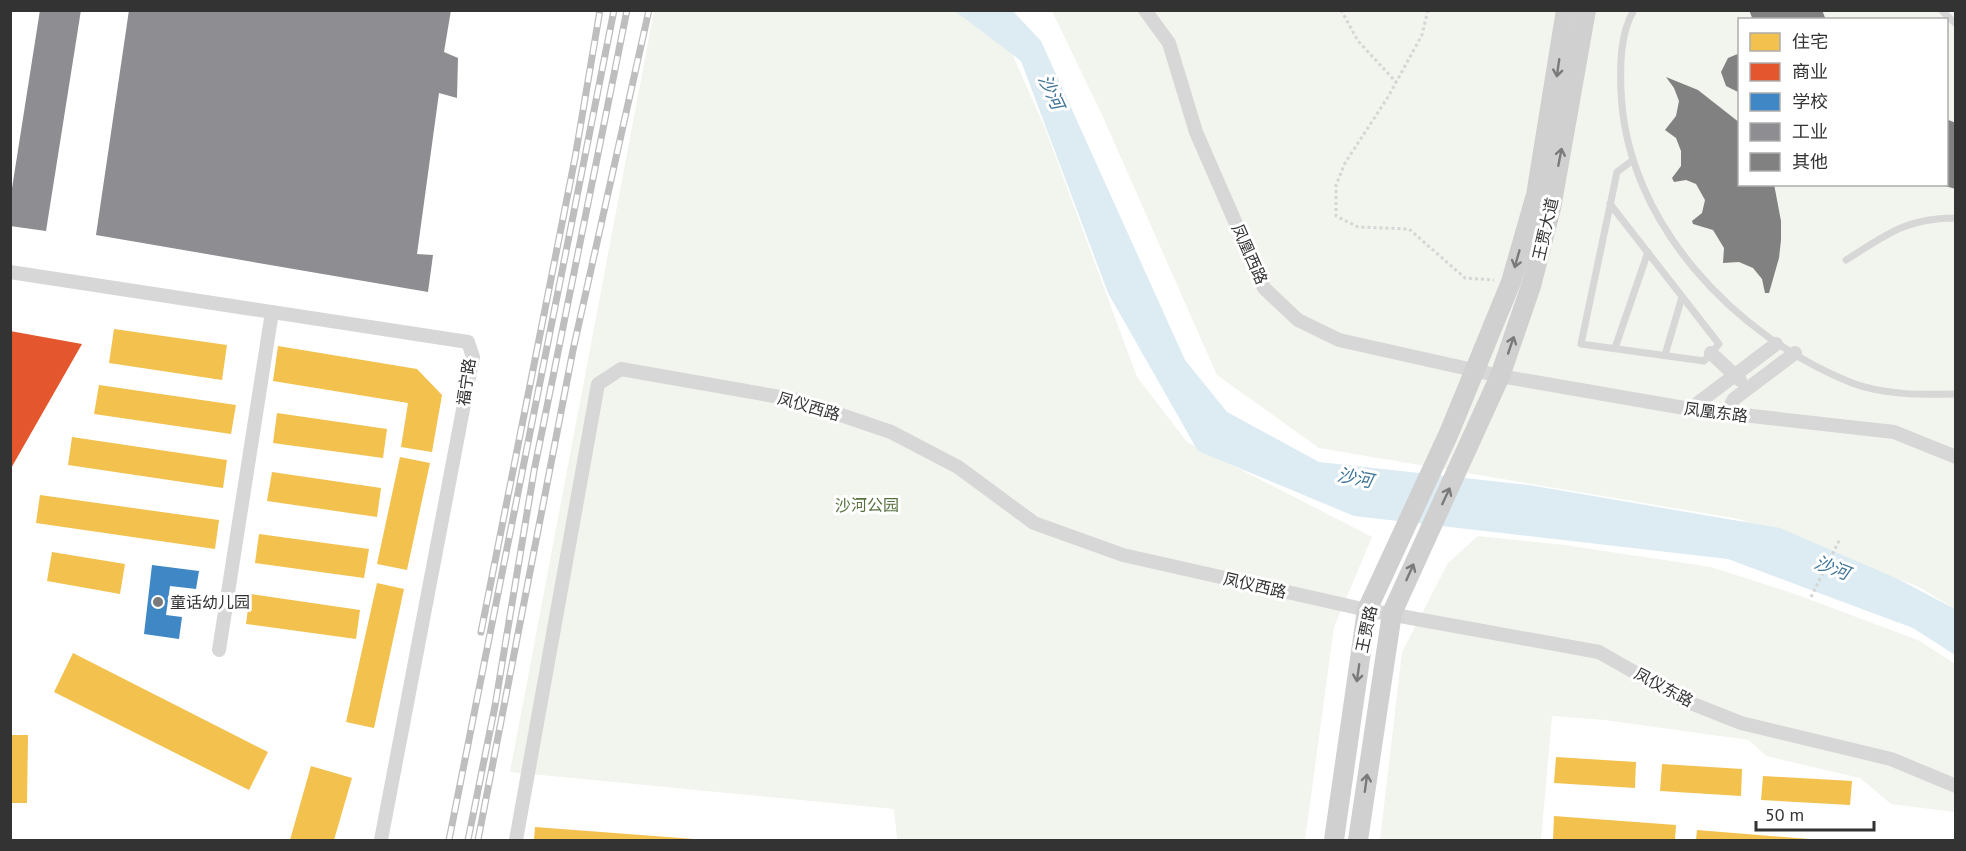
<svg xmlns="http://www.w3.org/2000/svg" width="1966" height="851" font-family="'PT Sans','Noto Sans SC',sans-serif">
  <rect width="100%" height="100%" fill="#fff"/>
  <g fill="#f1f5ed" fill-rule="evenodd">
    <path d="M654,11H961L1010,49L1045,128L1137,377L1187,442L1372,537L1334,627L1305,840L897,839L894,809L510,772Z"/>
    <path d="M1052,11H1955V609L1919,587L1739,519L1319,448L1217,375L1103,117ZM1740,20H1946V184H1740Z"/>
    <path d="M1478,536L1564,545L1711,567L1795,594L1920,641L1955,664V812L1891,804L1860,778L1766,756L1749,740L1604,720L1552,716L1541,840H1380L1402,652L1448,563Z"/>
  </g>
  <path fill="#ddebf3" d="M955,11H1013L1041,41L1185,360L1227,412L1319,462L1529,485L1780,528L1898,579L1955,609V655L1913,628L1728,559L1354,516L1198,451L1108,293L1021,61Z"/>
  <g fill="#f2c14e">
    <path d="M114,329L227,345L222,380L109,363Z"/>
    <path d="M278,346L417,369L442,395L432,452L401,447L408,403L273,381Z"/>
    <path d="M99,385L236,405L231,434L94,414Z"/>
    <path d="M277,413L387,429L383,458L273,443Z"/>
    <path d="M72,437L227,460L223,488L68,465Z"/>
    <path d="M400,457L430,463L407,570L377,564Z"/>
    <path d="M272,472L381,488L377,517L267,501Z"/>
    <path d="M40,495L219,520L215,549L36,523Z"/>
    <path d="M259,534L369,549L364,578L255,563Z"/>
    <path d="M52,552L125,564L120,594L47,581Z"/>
    <path d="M377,583L404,589L374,728L346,722Z"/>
    <path d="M250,594L360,610L356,639L246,624Z"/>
    <path d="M73,653L268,752L249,790L54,692Z"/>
    <path d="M10,735H28L27,803H10Z"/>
    <path d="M1556,757L1636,762L1635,788L1554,783Z"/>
    <path d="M1662,764L1742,769L1741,796L1660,791Z"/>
    <path d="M311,766L352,778L334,840H290Z"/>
    <path d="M1763,776L1852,781L1850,805L1761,800Z"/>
    <path d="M1554,816L1676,825L1675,840H1553Z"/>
    <path d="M535,827L694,839V840H534Z"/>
    <path d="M1697,830L1809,839V840H1696Z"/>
  </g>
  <path fill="#e4572e" d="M10,331L82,344L10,470Z"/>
  <path fill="#3f88c5" d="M152,565L199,571L196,589L170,586L166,615L182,617L179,639L144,634Z"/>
  <g fill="#8d8d92">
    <path d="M40,10H81L46,231L10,226V201Z"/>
    <path d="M129,10H451L444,52L458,58L457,98L439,93L417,254L433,255L428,292L96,235Z"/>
  </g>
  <g fill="#818181">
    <path d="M1749,10H1822L1826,20H1753Z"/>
    <path d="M1740,53V93L1726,86L1721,72L1728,58Z"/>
    <path d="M1666,77L1698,90L1740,123V184H1774L1781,221V240L1779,258L1769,293H1765L1762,279L1753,268L1739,262L1723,263L1724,248L1713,230L1693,224L1692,221L1702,213L1705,200L1696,184L1686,180L1674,182L1672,178L1681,166V151L1676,138L1665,130L1676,116L1679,101L1674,88Z"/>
    <path d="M1946,119L1956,123V189L1941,185L1946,184Z"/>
  </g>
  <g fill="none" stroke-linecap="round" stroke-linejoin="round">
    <g stroke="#d6d6d6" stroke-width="3" stroke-dasharray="3 3" stroke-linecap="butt">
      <path d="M1341,10L1358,41L1396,82"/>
      <path d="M1428,10L1422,35L1388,97L1345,163L1336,185V216L1358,227L1409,229L1465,278L1494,280"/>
      <path d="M1811,597L1840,539"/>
    </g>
    <g stroke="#d7d7d7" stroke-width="7">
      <path d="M1634,10C1620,33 1620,66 1621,91C1626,222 1734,336 1852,383C1884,395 1922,395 1956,394"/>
      <path d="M1941,10L1956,24"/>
      <path d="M1610,204L1719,344L1704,361L1581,344L1617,172L1633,160"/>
      <path d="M1846,260C1886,235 1905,218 1956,218"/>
      <path d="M1615,348L1648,252"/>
      <path d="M1665,355L1682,297"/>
    </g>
    <g stroke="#d7d7d7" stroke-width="14">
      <path d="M1145,10L1169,43L1196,132L1264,288L1298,320L1339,340L1500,376L1690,409L1894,432L1956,457"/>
      <path d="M10,272L468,342L473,357L381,840"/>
      <path d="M1711,353L1740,380"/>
      <path d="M1690,409L1776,344"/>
      <path d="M1726,414L1734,399L1795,353"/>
      <path d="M219,650L272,312"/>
      <path d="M516,840L598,384L621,369L797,400L891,432L958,467L1034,523L1123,555L1367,610L1599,652L1683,700L1741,723L1891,759L1956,786"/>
    </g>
    <g stroke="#d0d0d0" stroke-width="20">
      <path d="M1334,840L1367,610L1449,433L1511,282L1536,195L1566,10"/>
      <path d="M1358,840L1392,613L1500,376L1531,286L1551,208L1586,10"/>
    </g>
    <defs>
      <g id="rail">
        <path d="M481,632L575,158L600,10"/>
        <path d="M449,840L614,10"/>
        <path d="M468,840L495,706L534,471L627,10"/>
        <path d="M478,840L573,350L649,10"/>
      </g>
    </defs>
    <use href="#rail" stroke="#bebebe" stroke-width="7"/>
    <use href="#rail" stroke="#fff" stroke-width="4.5" stroke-dasharray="14" stroke-linecap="butt"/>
  </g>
  <defs><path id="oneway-shaft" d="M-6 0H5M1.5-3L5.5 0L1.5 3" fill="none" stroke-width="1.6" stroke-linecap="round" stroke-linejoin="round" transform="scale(1.5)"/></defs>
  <g stroke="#7a7a7a">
    <use href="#oneway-shaft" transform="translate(1558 68) rotate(98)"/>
    <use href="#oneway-shaft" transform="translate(1560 157) rotate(-79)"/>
    <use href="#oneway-shaft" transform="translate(1517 259) rotate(106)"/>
    <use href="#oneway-shaft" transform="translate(1511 345) rotate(-71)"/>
    <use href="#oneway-shaft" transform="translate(1446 496) rotate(-65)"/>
    <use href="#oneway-shaft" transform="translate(1410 572) rotate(-66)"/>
    <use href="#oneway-shaft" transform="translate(1358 673) rotate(98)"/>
    <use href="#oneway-shaft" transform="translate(1366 783) rotate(-82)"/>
  </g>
  <circle fill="#7a7a7a" stroke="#fff" stroke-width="2" cx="158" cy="602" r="6"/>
  <g text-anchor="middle" stroke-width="6" stroke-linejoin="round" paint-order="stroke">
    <g font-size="16" fill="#333" stroke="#fff">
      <text transform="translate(1545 229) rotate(-77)" y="6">王贾大道</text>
      <text transform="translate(1250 254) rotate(66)" y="6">凤凰西路</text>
      <text transform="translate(466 382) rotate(-82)" y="6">福宁路</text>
      <text transform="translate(809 406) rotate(16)" y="6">凤仪西路</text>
      <text transform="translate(1716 412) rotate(7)" y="6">凤凰东路</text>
      <text transform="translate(1255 585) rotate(13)" y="6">凤仪西路</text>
      <text transform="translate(1366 629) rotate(-78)" y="6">王贾路</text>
      <text transform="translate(1664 687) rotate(28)" y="6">凤仪东路</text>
    </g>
    <g font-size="16" fill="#56703f" stroke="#fff">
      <text x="867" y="511">沙河公园</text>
    </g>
    <g font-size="16" fill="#333" stroke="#fff" text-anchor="start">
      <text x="170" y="608">童话幼儿园</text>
    </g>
    <g font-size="18" font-style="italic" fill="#3f7597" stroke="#fff">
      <text transform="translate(1051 92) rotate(65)" y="6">沙河</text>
      <text transform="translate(1355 478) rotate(11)" y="6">沙河</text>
      <text transform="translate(1832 568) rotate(21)" y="6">沙河</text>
    </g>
  </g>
  <rect width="1966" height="851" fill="none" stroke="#333333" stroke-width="24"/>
  <rect x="1738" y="18" width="210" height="168" fill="#ffffff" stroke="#adadad" stroke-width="1.5"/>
  <rect x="1750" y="33" width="30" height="18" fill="#f2c14e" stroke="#adadad" stroke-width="1.5"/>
  <text x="1792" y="48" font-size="18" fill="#333333">住宅</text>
  <rect x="1750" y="63" width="30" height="18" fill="#e4572e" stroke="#adadad" stroke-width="1.5"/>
  <text x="1792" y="78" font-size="18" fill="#333333">商业</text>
  <rect x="1750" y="93" width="30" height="18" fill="#3f88c5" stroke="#adadad" stroke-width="1.5"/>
  <text x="1792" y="108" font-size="18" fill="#333333">学校</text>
  <rect x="1750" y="123" width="30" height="18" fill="#8d8d92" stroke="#adadad" stroke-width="1.5"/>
  <text x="1792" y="138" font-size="18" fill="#333333">工业</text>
  <rect x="1750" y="153" width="30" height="18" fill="#818181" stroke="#adadad" stroke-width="1.5"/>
  <text x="1792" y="168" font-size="18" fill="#333333">其他</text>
  <path d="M1756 821v9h118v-9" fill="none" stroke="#333333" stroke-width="3"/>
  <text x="1765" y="821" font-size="18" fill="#333333" stroke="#ffffff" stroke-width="4.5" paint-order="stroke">50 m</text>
</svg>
